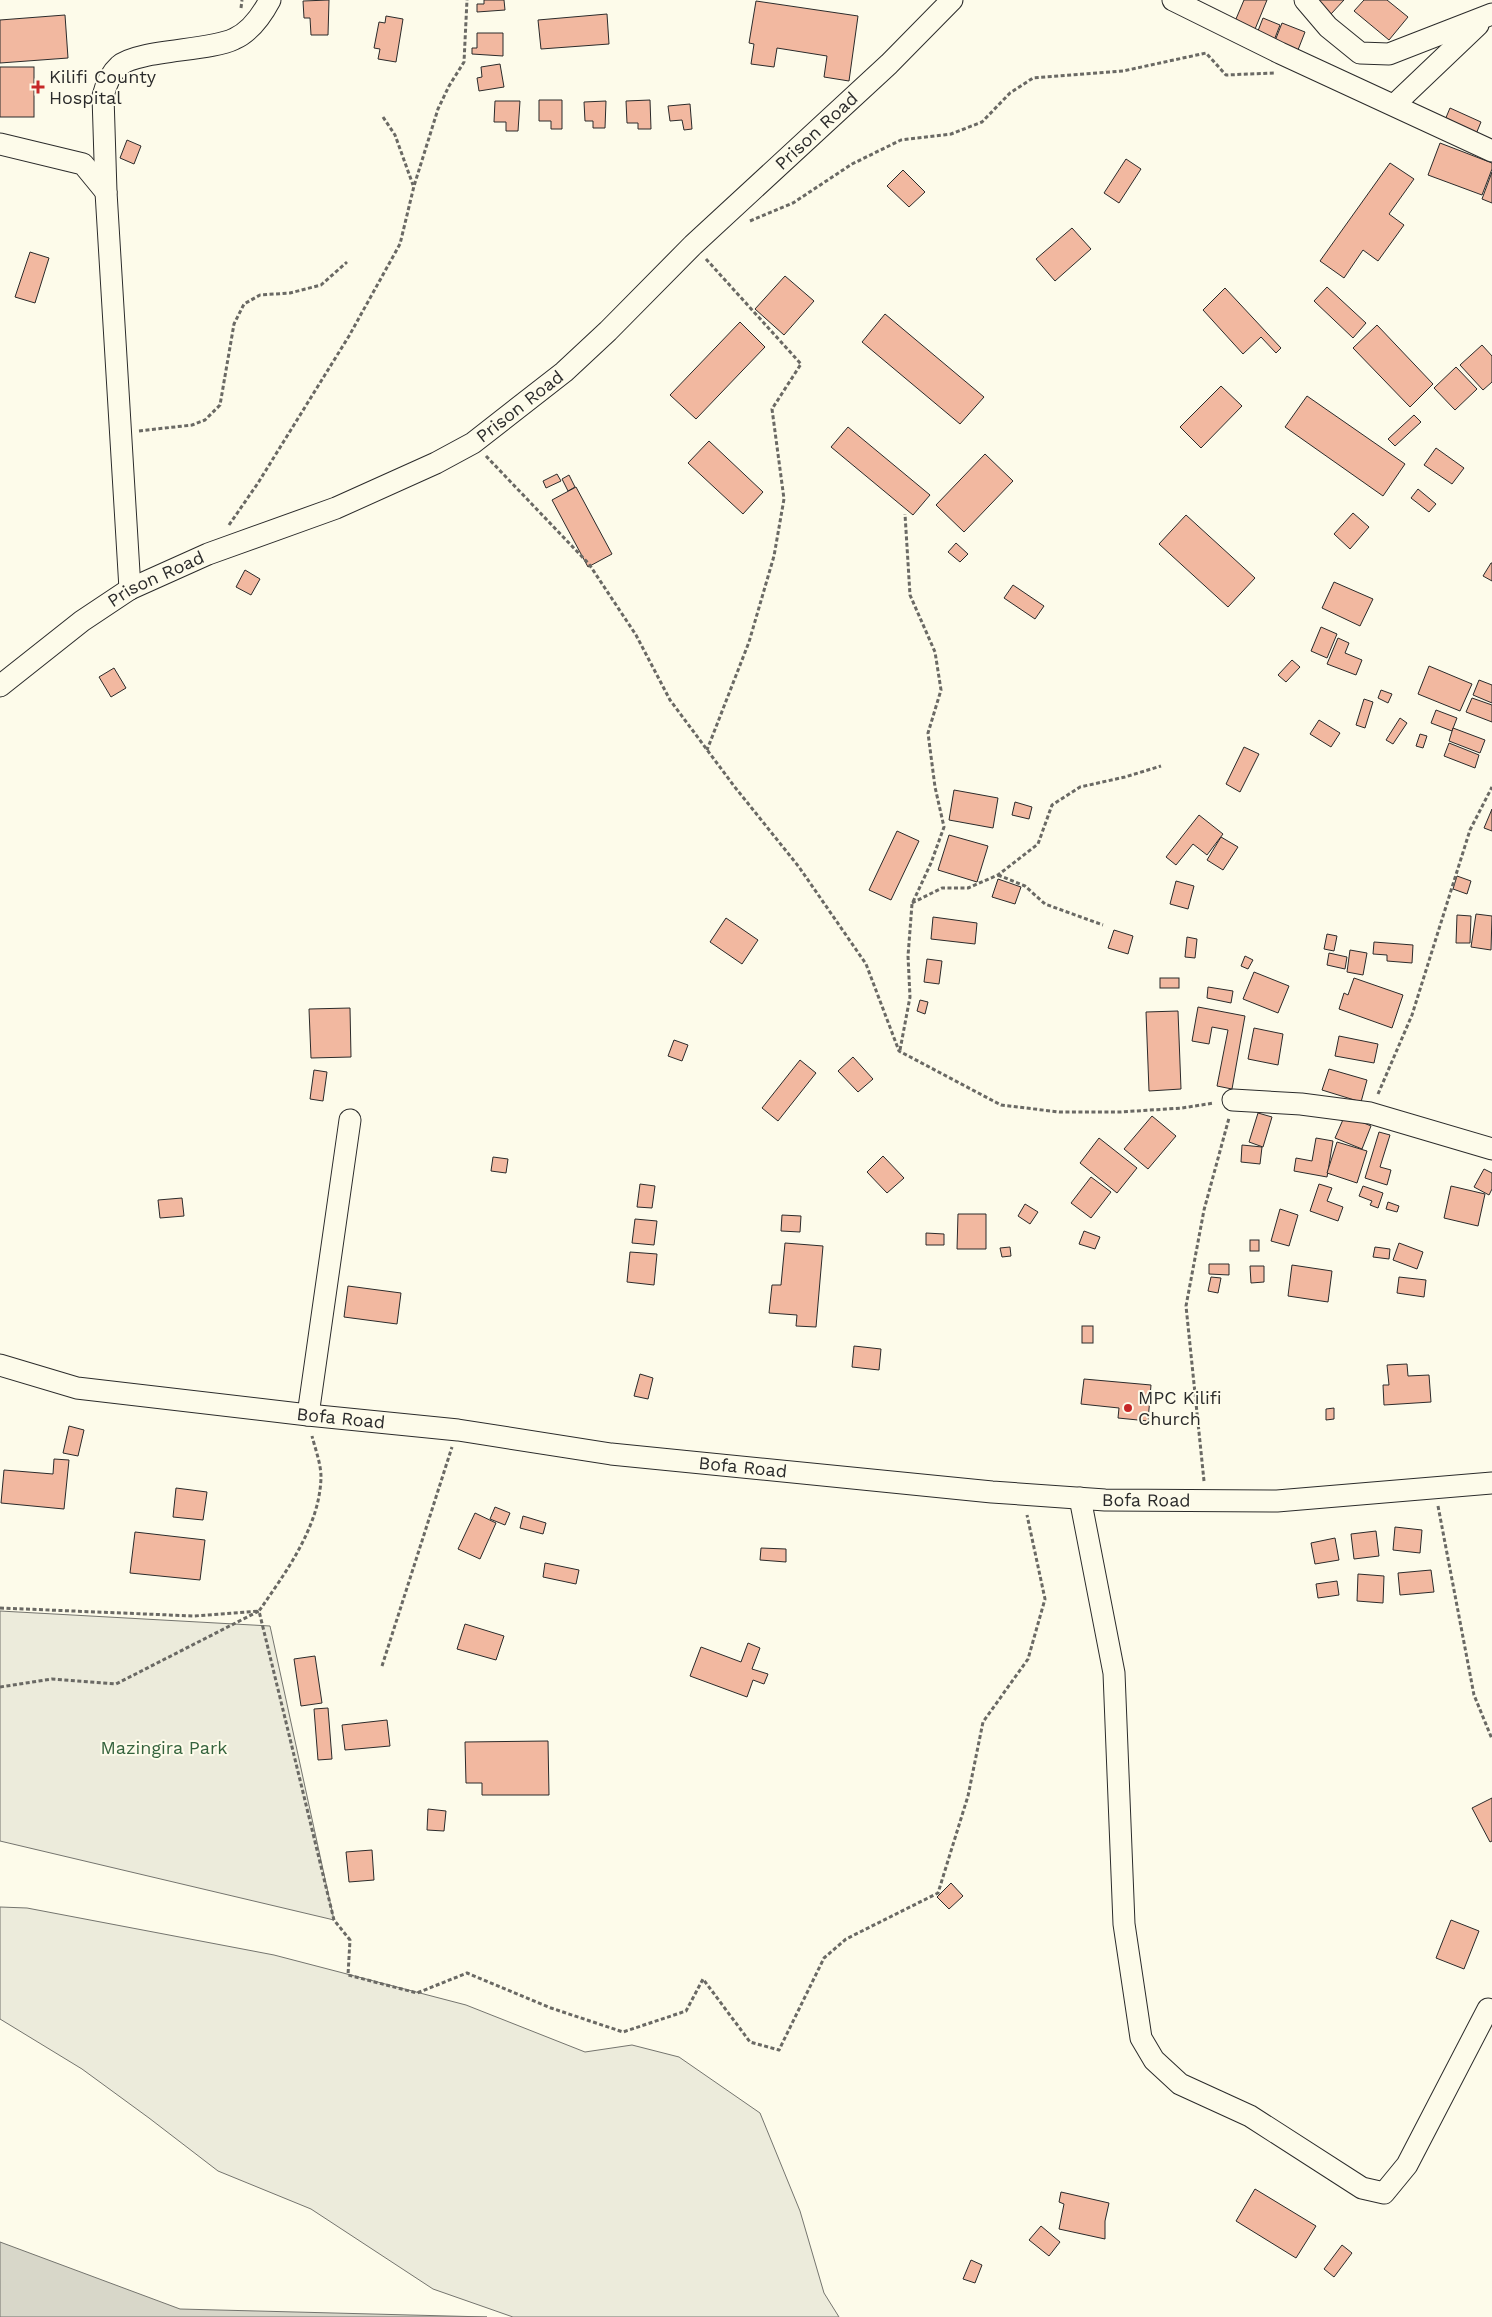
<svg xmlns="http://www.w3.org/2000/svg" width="1492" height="2317" font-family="'Work Sans',sans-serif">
  <rect width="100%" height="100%" fill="#fdfbea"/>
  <g fill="#ecebdb" stroke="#74746e">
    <path d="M0,1611L270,1626L334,1920L0,1841Z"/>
    <path d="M0,1907L27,1908L274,1955L466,2005L585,2052L632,2045L679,2057L760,2113L800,2211L824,2293L839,2317H513L433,2289L311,2209L218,2171L149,2118L82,2069L0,2019Z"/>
  </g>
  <path fill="#d8d7c9" stroke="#74746e" d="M0,2242L180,2309L487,2317H0Z"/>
  <g fill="#f2b8a0" stroke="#2b2b2b">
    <path d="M329,0L328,35H311L310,18H304L303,1Z"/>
    <path d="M484,0H504L505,10L477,12V4H484Z"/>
    <path d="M1244,0H1267L1253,34L1233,26Z"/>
    <path d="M1314,0H1344L1331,14Z"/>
    <path d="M1364,0H1387L1408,17L1389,40L1354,11Z"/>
    <path d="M756,1L858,16L849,81L824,77L827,56L777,48L774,67L751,64L754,44L749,43Z"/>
    <path d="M607,14L609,44L541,49L538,20Z"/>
    <path d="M65,15L68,58L0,63V20Z"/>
    <path d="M386,16L403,19L396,62L378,59L380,49L374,48L379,22L385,23Z"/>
    <path d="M1263,18L1280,25L1273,43L1256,36Z"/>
    <path d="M1282,23L1305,32L1296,55L1273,46Z"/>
    <path d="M477,33H503V56L472,54V48H477Z"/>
    <path d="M500,64L504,87L479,91L477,78L482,77L481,67Z"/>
    <rect x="0" y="67" width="34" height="50"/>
    <path d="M539,100H562V129H551V121H539Z"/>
    <path d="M650,100L651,129H638V123H627L626,101Z"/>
    <path d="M495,101H520L518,131H506V122H494Z"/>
    <path d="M606,101L605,128H593V121H585L584,102Z"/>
    <path d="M690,104L692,129L684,130L682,120L670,121L668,106Z"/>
    <path d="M1450,108L1481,122L1476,134L1445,120Z"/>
    <path d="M127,140L141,146L134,164L120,158Z"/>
    <path d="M1440,143L1492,163V169L1482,195L1428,175Z"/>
    <path d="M1126,159L1141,169L1119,203L1104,193Z"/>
    <path d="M1390,163L1414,179L1389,214L1404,225L1378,261L1363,250L1344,278L1320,261Z"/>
    <path d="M903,170L925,192L909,207L887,186Z"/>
    <path d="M1492,172V203L1482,199Z"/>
    <path d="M1072,228L1091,249L1055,281L1036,259Z"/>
    <path d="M30,252L49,258L35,303L15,297Z"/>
    <path d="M785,276L814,301L784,335L755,309Z"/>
    <path d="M1327,287L1366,323L1353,338L1314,301Z"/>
    <path d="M1225,288L1281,348L1276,353L1261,337L1243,354L1203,310Z"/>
    <path d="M885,314L984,397L960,424L862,342Z"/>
    <path d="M740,322L765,347L696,419L670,395Z"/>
    <path d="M1377,325L1433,384L1410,407L1353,348Z"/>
    <path d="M1482,345L1492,356V382L1483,390L1460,365Z"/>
    <path d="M1456,367L1477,389L1455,410L1434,388Z"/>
    <path d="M1221,386L1242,406L1201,448L1180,427Z"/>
    <path d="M1307,396L1405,464L1383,496L1285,427Z"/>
    <path d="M1414,415L1421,422L1395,446L1388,439Z"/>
    <path d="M848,427L930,495L913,515L831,447Z"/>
    <path d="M709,441L763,492L743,514L688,463Z"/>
    <path d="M1436,448L1464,468L1452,484L1424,465Z"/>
    <path d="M985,454L1013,481L964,532L936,505Z"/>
    <path d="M557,474L561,481L546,488L543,481Z"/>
    <path d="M569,475L575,487L568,491L562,479Z"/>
    <path d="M576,487L612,554L588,567L552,500Z"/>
    <path d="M1418,489L1436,504L1429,512L1411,498Z"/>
    <path d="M1353,513L1369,527L1350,549L1334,534Z"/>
    <path d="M1186,515L1255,578L1228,607L1159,544Z"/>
    <path d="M956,543L968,554L960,562L948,552Z"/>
    <path d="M1491,563H1492V581L1483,576Z"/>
    <path d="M245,570L260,579L251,595L236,587Z"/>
    <path d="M1334,582L1373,599L1360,626L1322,608Z"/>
    <path d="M1013,585L1044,606L1035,619L1004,598Z"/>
    <path d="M1321,627L1337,634L1327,658L1311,651Z"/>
    <path d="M1338,638L1349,643L1345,653L1362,660L1356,675L1327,664Z"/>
    <path d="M1292,660L1300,667L1286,682L1278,675Z"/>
    <path d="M1429,666L1472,684L1460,711L1418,694Z"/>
    <path d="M114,668L126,688L111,697L99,677Z"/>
    <path d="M1479,680L1492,685V703L1473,695Z"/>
    <path d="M1381,690L1392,694L1388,703L1378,698Z"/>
    <path d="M1472,698L1492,705V722L1466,712Z"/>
    <path d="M1364,699L1373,702L1365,728L1356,725Z"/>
    <path d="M1436,710L1457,718L1452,731L1431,723Z"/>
    <path d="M1400,718L1407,723L1393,744L1386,740Z"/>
    <path d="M1319,720L1340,733L1331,747L1310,734Z"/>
    <path d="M1453,728L1485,740L1480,753L1449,741Z"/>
    <path d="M1420,734L1427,736L1423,748L1416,746Z"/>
    <path d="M1449,743L1479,755L1475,768L1444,756Z"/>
    <path d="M1244,747L1259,754L1240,792L1226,784Z"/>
    <path d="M954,790L998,798L993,828L949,820Z"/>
    <path d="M1015,802L1032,807L1029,819L1012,815Z"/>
    <path d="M1492,809V831L1484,828Z"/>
    <path d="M1199,815L1223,834L1207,855L1193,844L1176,865L1166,857Z"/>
    <path d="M897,831L919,841L891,900L869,890Z"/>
    <path d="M949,835L988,846L977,882L938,870Z"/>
    <path d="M1221,837L1238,847L1223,870L1207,860Z"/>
    <path d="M1457,876L1471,881L1467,894L1453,889Z"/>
    <path d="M998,879L1021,887L1015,904L992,897Z"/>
    <path d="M1176,881L1194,886L1188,909L1170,904Z"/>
    <path d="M1476,914L1492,916L1491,950L1471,947Z"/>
    <path d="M1457,915L1471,916L1470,943H1456Z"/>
    <path d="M933,917L977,923L975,944L931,939Z"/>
    <path d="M726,918L758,940L742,964L710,942Z"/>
    <path d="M1114,930L1133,936L1128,954L1108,948Z"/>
    <path d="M1327,934L1337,936L1334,951L1324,949Z"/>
    <path d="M1187,937L1197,939L1195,958L1185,957Z"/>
    <path d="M1374,942L1413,945L1412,963L1387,961V955L1373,954Z"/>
    <path d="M1350,950L1367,953L1363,975L1347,972Z"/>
    <path d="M1329,953L1347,957L1345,969L1327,965Z"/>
    <path d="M1245,956L1253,960L1248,969L1241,966Z"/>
    <path d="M927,959L942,961L939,984L924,982Z"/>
    <path d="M1254,972L1289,986L1278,1013L1243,999Z"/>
    <rect x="1160" y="978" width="19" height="10"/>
    <path d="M1354,978L1403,995L1392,1028L1339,1009L1344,993L1348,995Z"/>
    <path d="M1208,987L1233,991L1231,1003L1207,998Z"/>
    <path d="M920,1000L928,1002L925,1014L917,1011Z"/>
    <path d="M1198,1007L1245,1016L1232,1089L1217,1086L1228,1030L1212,1027L1209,1044L1192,1041Z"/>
    <path d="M350,1008L351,1057L311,1058L309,1009Z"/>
    <path d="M1178,1011L1181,1089L1149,1091L1146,1012Z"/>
    <path d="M1254,1028L1283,1034L1278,1065L1248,1059Z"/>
    <path d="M1339,1036L1378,1044L1374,1063L1335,1056Z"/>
    <path d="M674,1040L688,1045L682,1061L668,1056Z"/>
    <path d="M853,1057L873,1079L858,1092L838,1071Z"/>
    <path d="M800,1060L816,1073L778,1121L762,1108Z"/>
    <path d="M1329,1069L1367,1080L1361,1102L1322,1090Z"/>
    <path d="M314,1070L327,1072L323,1101L310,1099Z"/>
    <path d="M1258,1113L1272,1117L1263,1147L1249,1142Z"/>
    <path d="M1345,1115L1371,1126L1362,1149L1335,1138Z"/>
    <path d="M1152,1116L1176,1136L1148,1169L1124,1149Z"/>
    <path d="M1379,1132L1390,1135L1380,1167L1391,1170L1387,1185L1365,1178Z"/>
    <path d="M1099,1138L1137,1168L1117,1193L1080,1163Z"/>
    <path d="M1316,1138L1333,1141L1327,1177L1294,1171L1296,1158L1312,1161Z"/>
    <path d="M1337,1142L1367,1151L1357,1183L1327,1173Z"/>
    <path d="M1242,1145L1262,1147L1260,1164L1241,1162Z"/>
    <path d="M883,1156L904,1178L887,1193L867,1172Z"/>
    <path d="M493,1157L508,1159L506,1173L491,1171Z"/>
    <path d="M1484,1169L1492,1173V1189L1489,1195L1474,1187Z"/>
    <path d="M1091,1177L1111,1192L1091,1218L1071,1203Z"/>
    <path d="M640,1184L655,1186L652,1208L637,1207Z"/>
    <path d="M1319,1184L1332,1188L1327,1201L1343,1207L1338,1221L1310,1211Z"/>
    <path d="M1363,1186L1383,1193L1378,1208L1370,1205L1372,1201L1359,1196Z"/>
    <path d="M1451,1186L1485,1194L1478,1226L1444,1218Z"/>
    <path d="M182,1198L184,1216L160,1218L158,1200Z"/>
    <path d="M1388,1202L1399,1206L1397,1212L1386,1209Z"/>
    <path d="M1025,1204L1038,1212L1030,1224L1018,1216Z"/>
    <path d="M1280,1209L1298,1215L1289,1246L1271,1241Z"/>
    <path d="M958,1214H986V1249H957Z"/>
    <path d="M782,1215L801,1216L800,1232L781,1231Z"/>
    <path d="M635,1219L657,1221L654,1245L632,1243Z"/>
    <path d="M1084,1231L1100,1237L1095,1249L1079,1244Z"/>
    <path d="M926,1233L944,1234V1245H926Z"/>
    <rect x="1250" y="1240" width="9" height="11"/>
    <path d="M785,1243L823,1246L816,1327L796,1326L797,1315L769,1313L772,1285H781Z"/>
    <path d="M1399,1243L1423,1252L1417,1269L1393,1260Z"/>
    <path d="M1010,1247L1011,1256L1002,1257L1000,1248Z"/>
    <path d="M1375,1247L1390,1249L1389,1259L1373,1257Z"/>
    <path d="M630,1252L657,1254L654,1285L627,1282Z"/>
    <path d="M1209,1264H1229V1275L1209,1274Z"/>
    <path d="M1292,1265L1332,1271L1328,1302L1288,1296Z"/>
    <path d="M1250,1266H1264V1282L1251,1283Z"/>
    <path d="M1211,1277L1221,1278L1218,1293L1208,1291Z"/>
    <path d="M1399,1277L1426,1280L1424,1297L1397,1293Z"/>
    <path d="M348,1286L401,1293L397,1324L344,1317Z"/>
    <rect x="1082" y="1326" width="11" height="17"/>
    <path d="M854,1346L881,1349L879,1370L852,1367Z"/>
    <path d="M1407,1364L1408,1376L1429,1375L1431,1402L1384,1405L1383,1385H1389L1387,1365Z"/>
    <path d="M640,1374L653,1378L648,1399L634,1396Z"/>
    <path d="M1084,1379L1151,1385L1148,1421L1118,1418L1119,1408L1081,1404Z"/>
    <path d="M1334,1408V1419L1326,1420V1409Z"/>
    <path d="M69,1426L84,1430L78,1456L63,1453Z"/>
    <path d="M54,1459L69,1460L64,1509L1,1503L4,1470L53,1474Z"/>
    <path d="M176,1488L207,1492L203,1520L173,1517Z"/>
    <path d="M495,1507L510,1513L505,1525L490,1519Z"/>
    <path d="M475,1513L496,1523L480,1559L458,1549Z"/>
    <path d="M523,1516L546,1523L543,1534L520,1528Z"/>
    <path d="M1395,1527L1422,1530L1420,1553L1393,1550Z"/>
    <path d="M1376,1531L1379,1556L1354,1559L1351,1534Z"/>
    <path d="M135,1532L205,1540L200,1580L130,1573Z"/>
    <path d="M1335,1538L1339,1560L1315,1564L1311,1543Z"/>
    <path d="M761,1548L786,1549V1562L760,1560Z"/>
    <path d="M545,1563L579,1570L576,1584L543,1577Z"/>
    <path d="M1431,1570L1434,1592L1400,1595L1398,1573Z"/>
    <path d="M1358,1574L1384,1576L1383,1603L1357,1601Z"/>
    <path d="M1337,1581L1339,1595L1318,1598L1316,1584Z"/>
    <path d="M465,1624L504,1636L496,1660L457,1649Z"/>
    <path d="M748,1643L760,1648L752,1669L768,1674L764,1684L753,1680L747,1697L690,1676L701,1647L741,1662Z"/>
    <path d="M315,1656L322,1703L301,1706L294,1659Z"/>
    <path d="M328,1708L332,1759L318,1760L314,1709Z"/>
    <path d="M387,1720L390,1746L345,1750L342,1725Z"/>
    <path d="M548,1741L549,1795H482V1783H466L465,1742Z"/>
    <path d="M1492,1798V1841L1490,1842L1472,1808Z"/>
    <path d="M428,1809L446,1811L444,1831L427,1830Z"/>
    <path d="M372,1850L374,1880L349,1882L346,1852Z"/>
    <path d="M951,1883L963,1896L949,1909L937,1897Z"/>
    <path d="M1451,1920L1479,1931L1464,1969L1436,1958Z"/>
    <path d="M1255,2189L1316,2226L1296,2258L1236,2221Z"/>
    <path d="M1061,2192L1109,2203L1105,2221V2239L1059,2229L1064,2204L1059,2202Z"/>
    <path d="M1041,2226L1060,2242L1049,2256L1029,2240Z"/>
    <path d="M1342,2245L1352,2253L1334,2277L1324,2269Z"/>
    <path d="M971,2260L982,2265L975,2283L963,2279Z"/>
  </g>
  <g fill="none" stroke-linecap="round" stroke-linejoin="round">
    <defs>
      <g id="minor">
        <path d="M1173,0L1280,53L1492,151"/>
        <path d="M1305,0L1328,27L1360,53L1389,54L1492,14"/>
        <path d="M1394,105L1478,25"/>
        <path d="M0,144L83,164L106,192"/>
        <path d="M130,589L106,192L103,96C106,84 110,74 119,66C136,50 210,51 234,39C250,32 262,15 270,0"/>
        <path id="s1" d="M0,686L82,621L130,589L208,554L336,508L436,463L473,443L564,372L608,331L693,245L889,64L952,0"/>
        <path d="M1233,1100L1301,1104L1370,1113L1492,1149"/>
        <path id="s2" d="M0,1365L77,1388L308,1415L458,1430L611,1454L992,1492L1105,1500L1277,1501L1492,1483"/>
        <path d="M308,1415L350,1120"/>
        <path d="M1080,1498L1114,1673L1124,1924L1141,2038L1154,2060L1180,2084L1250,2116L1362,2188L1384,2193L1407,2165L1488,2009"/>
      </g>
    </defs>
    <use href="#minor" stroke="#2b2b2b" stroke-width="23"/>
    <g stroke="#6a6964" stroke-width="3" stroke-dasharray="4 2.5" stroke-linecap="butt">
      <path d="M241,8L242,0"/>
      <path d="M383,117L395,135L413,185"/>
      <path d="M750,221L793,203L852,164L901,140L951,134L982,122L1010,93L1033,78L1123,71L1206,53L1226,75L1274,73"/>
      <path d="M706,259L801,364L772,409L784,499L774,556L749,642L707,750"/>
      <path d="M139,431L192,425L205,420L220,405L234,324L244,304L260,295L290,293L321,285L347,262"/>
      <path d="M486,456L589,564L636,635L670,700L734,786L799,867L866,964L899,1051L1001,1105L1059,1112H1120L1182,1108L1214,1103"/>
      <path d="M229,525L258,483L349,336L400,244L414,186L438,109L449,86L464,62L467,0"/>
      <path d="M998,875L1025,886L1045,904L1103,925"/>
      <path d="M912,903L942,888H968L998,875L1038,844L1052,805L1080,787L1125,777L1161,766"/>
      <path d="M900,1050L910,997L908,956L912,904L931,863L944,827L935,787L928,733L941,690L935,652L910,595L905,514"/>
      <path d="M1378,1094L1412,1015L1470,830L1492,787"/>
      <path d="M1204,1481L1186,1306L1204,1210L1229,1118"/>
      <path d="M1438,1506L1474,1695L1492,1739"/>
      <path d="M0,1608L194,1616L259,1611C286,1572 320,1526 321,1477C321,1464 315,1448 312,1436"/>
      <path d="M382,1666L452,1447"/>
      <path d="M0,1687L52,1679L116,1684L259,1611L334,1920L350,1940L348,1975L417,1993L467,1973L551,2008L623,2032L686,2011L703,1979L750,2042L779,2050L824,1958L846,1939L938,1893L968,1796L983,1722L1028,1659L1045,1599L1027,1515"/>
    </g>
    <use href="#minor" stroke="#fdfbea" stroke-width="21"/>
  </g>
  <g fill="#c62828" stroke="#fdfbea" stroke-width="2">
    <path d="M35.5 79.5h5v5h5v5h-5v5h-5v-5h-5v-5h5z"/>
    <circle cx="1128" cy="1408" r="5"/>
  </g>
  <g text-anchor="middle" stroke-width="4" stroke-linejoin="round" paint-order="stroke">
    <g font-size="18" fill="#2b2b2b" stroke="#fdfbea" text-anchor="start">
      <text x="49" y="83">Kilifi County<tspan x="49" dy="21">Hospital</tspan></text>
      <text x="1138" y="1404">MPC Kilifi<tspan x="1138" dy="21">Church</tspan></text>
    </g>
    <g font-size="18" fill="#2b2b2b" stroke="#fdfbea">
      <text dy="6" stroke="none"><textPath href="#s1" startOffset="1000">Prison Road</textPath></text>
      <text dy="6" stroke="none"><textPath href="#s1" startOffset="595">Prison Road</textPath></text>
      <text dy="6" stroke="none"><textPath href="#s1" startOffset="190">Prison Road</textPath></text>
      <text dy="6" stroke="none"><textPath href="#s2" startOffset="346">Bofa Road</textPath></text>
      <text dy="6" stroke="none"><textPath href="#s2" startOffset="751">Bofa Road</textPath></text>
      <text dy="6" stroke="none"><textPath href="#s2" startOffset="1156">Bofa Road</textPath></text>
    </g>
    <g font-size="18" fill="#34623c" stroke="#fdfbea">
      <text x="164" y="1754">Mazingira Park</text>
    </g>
  </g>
</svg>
